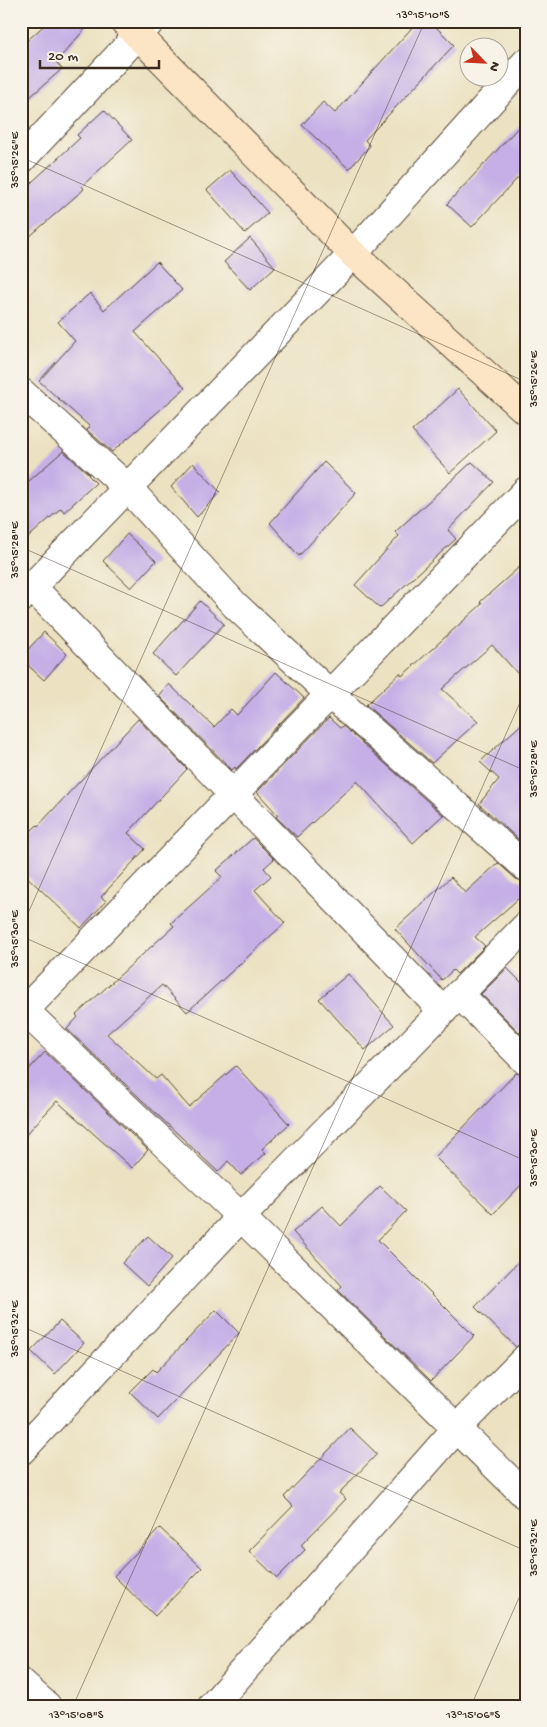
<svg xmlns="http://www.w3.org/2000/svg" width="547" height="1727" font-family="'Gochi Hand',sans-serif">
  <rect width="100%" height="100%" fill="#f7f3e8"/>
  <filter id="ink" filterUnits="userSpaceOnUse"><feTurbulence type="fractalNoise" baseFrequency=".02" numOctaves="2"/><feDisplacementMap in="SourceGraphic" scale="10" xChannelSelector="R" yChannelSelector="G"/><feConvolveMatrix kernelMatrix="1 2 1 2 8 2 1 2 1" color-interpolation-filters="sRGB"/></filter>
  <filter id="wash" filterUnits="userSpaceOnUse"><feTurbulence type="fractalNoise" baseFrequency=".0096" numOctaves="4" result="noise"/><feDisplacementMap in="SourceGraphic" scale="20" xChannelSelector="R" yChannelSelector="G"/><feGaussianBlur stdDeviation="1.12" result="paint"/><feColorMatrix in="noise" values="0 0 0 0 0 0 0 0 0 0 0 0 0 0 0 0 0 1.4 0 .05"/><feComposite in="paint" operator="in"/></filter>
  <g filter="url(#wash)">
    <rect width="100%" height="100%" fill="#ece2c2"/>
    <g id="blocks">
      <g fill="#c5afe6">
        <path d="M49,21H92L56,62L62,69L21,105V46Z"/>
        <path d="M418,21H430L454,45L365,140L370,146L349,169L302,125L323,102L335,113Z"/>
        <path d="M104,110L132,140L82,186L84,189L21,244V192L80,138L77,135Z"/>
        <path d="M526,119V169L472,227L447,204Z"/>
        <path d="M230,170L268,213L245,233L207,190Z"/>
        <path d="M250,238L275,267L250,290L224,262Z"/>
        <path d="M157,262L182,290L135,332L185,388L112,452L87,430L90,427L39,381L75,341L58,322L90,293L104,310Z"/>
        <path d="M458,389L496,431L450,473L412,431Z"/>
        <path d="M63,451L89,474L88,475L96,483L64,512L61,508L21,544V488Z"/>
        <path d="M324,462L356,493L299,556L270,523Z"/>
        <path d="M472,462L494,482L448,530L456,539L380,608L355,585L399,536L395,532Z"/>
        <path d="M193,463L220,492L197,517L171,487Z"/>
        <path d="M127,534L156,561L131,588L103,561Z"/>
        <path d="M526,561V683L492,645L442,689L478,721L432,763L366,705L400,673L402,676L482,604L480,602Z"/>
        <path d="M200,601L224,624L176,676L153,654Z"/>
        <path d="M44,632L67,654L44,680L21,659V657Z"/>
        <path d="M276,672L304,698L236,769L235,767L232,770L159,696L169,684L214,727L231,709L237,715Z"/>
        <path d="M329,718L340,728L343,726L443,815L413,843L357,781L297,837L276,817L278,815L257,792Z"/>
        <path d="M138,719L187,769L128,833L145,849L101,897L106,901L81,928L21,871V841L37,825L38,826Z"/>
        <path d="M526,720V846L479,804L499,779L480,762Z"/>
        <path d="M253,838L274,859L264,868L271,876L255,890L285,923L187,1012L162,985L107,1034L156,1079L161,1075L189,1107L236,1066L289,1124L262,1149L266,1153L241,1175L228,1161L218,1172L67,1029L78,1017L76,1015L174,926L171,923L222,877L216,871Z"/>
        <path d="M498,863L516,879L526,882V892L475,937L485,946L457,974L453,970L442,980L395,929L451,877L465,893Z"/>
        <path d="M507,968L526,987V1039L481,994Z"/>
        <path d="M348,974L394,1025L365,1050L319,999Z"/>
        <path d="M45,1052L148,1150L132,1168L57,1101L21,1140V1078Z"/>
        <path d="M516,1073L526,1076V1180L493,1214L435,1157Z"/>
        <path d="M380,1186L406,1211L378,1240L474,1336L431,1381L338,1290L342,1286L293,1232L322,1206L341,1226Z"/>
        <path d="M148,1236L172,1258L147,1286L122,1263Z"/>
        <path d="M526,1254V1343H521L516,1347L475,1307Z"/>
        <path d="M216,1310L239,1333L158,1419L130,1392L153,1369L156,1372Z"/>
        <path d="M60,1321L84,1343L55,1374L31,1351Z"/>
        <path d="M350,1428L377,1454L339,1493L346,1499L301,1545L305,1550L277,1578L249,1551L293,1506L284,1497Z"/>
        <path d="M160,1528L202,1568L155,1616L114,1576Z"/>
      </g>
    </g>
  </g>
  <g filter="url(#ink)">
    <use href="#blocks" fill-opacity="0" stroke="#564637" stroke-width="1"/>
    <g fill="none" stroke-linecap="round" stroke-linejoin="round">
      <defs>
        <g id="street">
          <path d="M21,160L151,21"/>
          <path d="M21,392L128,488L235,605L330,694L526,867"/>
          <path d="M32,587L443,1011"/>
          <path d="M21,598L353,254L526,62"/>
          <path d="M459,994L526,1061"/>
          <path d="M21,1007L241,1217L526,1496"/>
          <path d="M21,1014L526,491"/>
          <path d="M21,1451L241,1217L526,926"/>
          <path d="M21,1683L47,1706"/>
          <path d="M212,1706L456,1429L526,1358"/>
        </g>
        <path id="secondary" d="M124,21L353,254L526,411"/>
      </defs>
      <use href="#street" stroke="#564637" stroke-width="30"/>
      <use href="#secondary" stroke="#564637" stroke-width="30"/>
      <use href="#street" stroke="#fff" stroke-width="28"/>
      <use href="#secondary" stroke="#fce5c4" stroke-width="28"/>
    </g>
  </g>
  <path fill="none" stroke="#3b2a1e" stroke-width="1" stroke-opacity="0.45" d="M21,35L28,21M21,157L526,382M21,547L526,771M21,929L425,21M21,936L526,1161M21,1326L526,1551M73,1706L526,689M471,1706L526,1582"/>
  <rect width="547" height="1727" fill="none" stroke="#f7f3e8" stroke-width="55"/>
  <g transform="translate(484 62) rotate(114)"><circle r="24" fill="#f7f3e8" stroke="#aca397"/>
  <path d="M0-4L9 19L0 12L-9 19Z" fill="#c8321e"/>
  <text y="-8" font-size="14" font-weight="bold" text-anchor="middle" fill="#3b2a1e">N</text>
  </g>
  <path d="M40 60v8h119v-8" fill="none" stroke="#3b2a1e" stroke-width="2.5"/>
  <text x="48" y="60" font-size="15" fill="#3b2a1e" stroke="#f7f3e8" stroke-width="4" paint-order="stroke">20 m</text>
  <rect x="28" y="28" width="492" height="1672" fill="none" stroke="#3b2a1e" stroke-width="2"/>
  <g font-size="12" text-anchor="middle" fill="#3b2a1e">
    <text x="423" y="18">13°15'10"S</text>
    <text transform="translate(14 160) rotate(-90)" y="4">35°15'26"E</text>
    <text transform="translate(533 379) rotate(-90)" y="4">35°15'26"E</text>
    <text transform="translate(14 550) rotate(-90)" y="4">35°15'28"E</text>
    <text transform="translate(533 769) rotate(-90)" y="4">35°15'28"E</text>
    <text transform="translate(14 939) rotate(-90)" y="4">35°15'30"E</text>
    <text transform="translate(533 1158) rotate(-90)" y="4">35°15'30"E</text>
    <text transform="translate(14 1329) rotate(-90)" y="4">35°15'32"E</text>
    <text transform="translate(533 1548) rotate(-90)" y="4">35°15'32"E</text>
    <text x="76" y="1718">13°15'08"S</text>
    <text x="473" y="1718">13°15'06"S</text>
  </g>
</svg>
